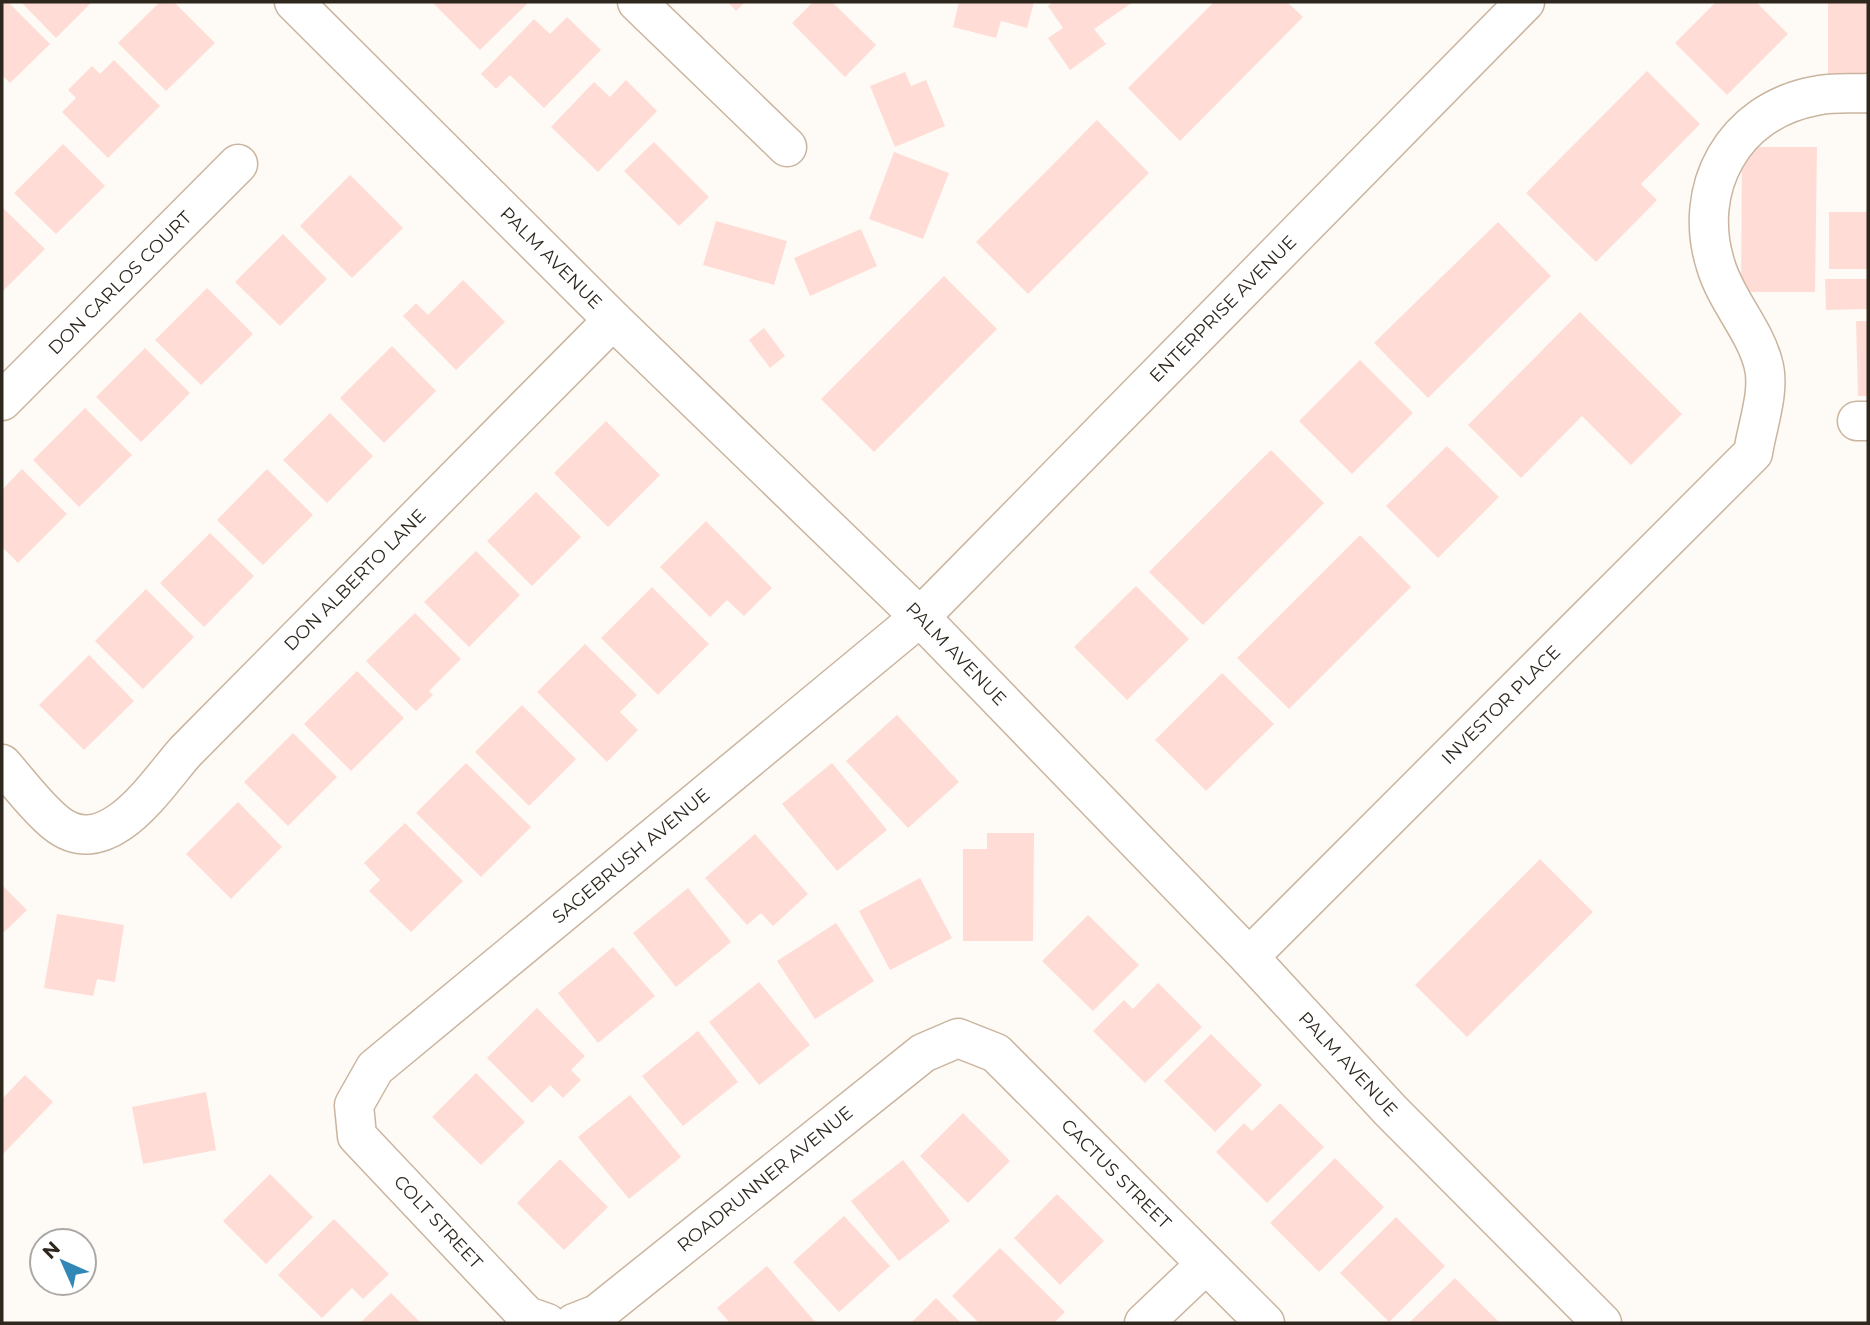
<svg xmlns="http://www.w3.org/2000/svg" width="1870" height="1325" font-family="Montserrat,sans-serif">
  <rect width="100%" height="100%" fill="#fefaf5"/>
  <g fill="#ffddd6">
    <path d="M2,2H8L50,44L10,83L2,75Z"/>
    <path d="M21,2H92L56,38Z"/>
    <path d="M160,2H174L215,43L166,91L118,43Z"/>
    <path d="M432,2H529L480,50Z"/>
    <path d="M728,2H745L736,11Z"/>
    <path d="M813,2H832L876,45L845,77L792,23Z"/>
    <path d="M959,2H1034L1027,28L1001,21L996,38L953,27Z"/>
    <path d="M1053,2H1133L1094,29L1106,44L1070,70L1048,38L1063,28L1048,6Z"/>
    <path d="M1214,2H1287L1303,17L1180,141L1128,88Z"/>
    <path d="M1716,2H1756L1788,34L1727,95L1675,43Z"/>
    <rect x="1828" y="2" width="40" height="74"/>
    <path d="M567,17L601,50L544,108L510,75L496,89L481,74L534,19L550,34Z"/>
    <path d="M114,60L160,106L108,158L62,112L76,98L68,90L92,66L100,74Z"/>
    <path d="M1647,71L1700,124L1641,184L1657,200L1596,262L1526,193Z"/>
    <path d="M905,72L911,86L926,80L945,126L895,147L870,86Z"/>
    <path d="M626,80L657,111L598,172L551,127L594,82L610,97Z"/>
    <path d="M1097,120L1149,173L1028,294L976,242Z"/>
    <path d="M654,142L709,197L679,226L624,171Z"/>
    <path d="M63,144L105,186L56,234L14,193Z"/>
    <path d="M1742,147H1817L1815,292H1741Z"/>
    <path d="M894,152L949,173L923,239L869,219Z"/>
    <path d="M350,175L403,228L352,278L300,226Z"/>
    <path d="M2,207L45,249L2,292Z"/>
    <rect x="1829" y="212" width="39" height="57"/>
    <path d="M716,221L787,241L774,285L703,265Z"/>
    <path d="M1498,222L1551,276L1428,398L1374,343Z"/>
    <path d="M861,229L877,266L810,296L794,258Z"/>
    <path d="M283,234L327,279L280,326L235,282Z"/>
    <path d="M944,276L997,329L874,452L821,399Z"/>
    <path d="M1825,279H1868V309L1826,310Z"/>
    <path d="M463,280L505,322L456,370L403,316L416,303L428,315Z"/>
    <path d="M207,288L253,334L201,385L155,340Z"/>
    <path d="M1580,312L1682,414L1631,465L1582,416L1521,478L1468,425Z"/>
    <path d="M1856,321H1868V396H1858Z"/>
    <path d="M764,328L785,356L770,368L749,340Z"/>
    <path d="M392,346L436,391L384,443L340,398Z"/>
    <path d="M145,348L190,393L141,442L96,397Z"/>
    <path d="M1360,360L1413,413L1352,474L1299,421Z"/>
    <path d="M85,408L132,455L79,507L33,460Z"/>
    <path d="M330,413L373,456L327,503L283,460Z"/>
    <path d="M606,421L660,475L608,527L554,473Z"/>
    <path d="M1447,446L1499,497L1438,558L1386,506Z"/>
    <path d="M1271,450L1324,503L1203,625L1149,572Z"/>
    <path d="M22,469L67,514L18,563L2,547V490Z"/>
    <path d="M267,469L313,515L263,565L217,520Z"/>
    <path d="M536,492L581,537L532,586L487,541Z"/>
    <path d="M706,521L772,588L744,616L727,600L710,617L660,567Z"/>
    <path d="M210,533L254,576L204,627L160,583Z"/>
    <path d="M1360,535L1411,587L1289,709L1237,658Z"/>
    <path d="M476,551L520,595L469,647L424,602Z"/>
    <path d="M1136,586L1189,639L1127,700L1074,647Z"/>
    <path d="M652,587L709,644L658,695L601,638Z"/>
    <path d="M146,589L194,637L143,689L95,641Z"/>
    <path d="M415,613L461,659L429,691L433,695L416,711L366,661Z"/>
    <path d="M585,644L637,695L620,712L638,730L607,762L537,692Z"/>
    <path d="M89,655L134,701L84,750L39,705Z"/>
    <path d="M357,671L404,718L351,771L304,724Z"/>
    <path d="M1222,673L1274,724L1206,791L1155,740Z"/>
    <path d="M522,705L576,759L529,806L475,752Z"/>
    <path d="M897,715L959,782L908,828L846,761Z"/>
    <path d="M293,733L337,777L288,826L244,782Z"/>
    <path d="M466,763L531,827L481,877L416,813Z"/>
    <path d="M832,763L887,830L837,871L782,804Z"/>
    <path d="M238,802L282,847L231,899L186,854Z"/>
    <path d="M405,823L463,881L411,932L369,891L380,880L364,863Z"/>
    <path d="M987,833H1034L1033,941H963V849H987Z"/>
    <path d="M755,834L808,894L773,926L761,913L747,925L705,878Z"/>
    <path d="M1540,859L1593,912L1467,1037L1415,985Z"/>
    <path d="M920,878L952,938L890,970L859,911Z"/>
    <path d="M2,885L27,910L2,934Z"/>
    <path d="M688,888L731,942L676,987L633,933Z"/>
    <path d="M57,914L124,925L115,982L97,979L93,996L44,988Z"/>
    <path d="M1088,915L1139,965L1093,1011L1042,961Z"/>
    <path d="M836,923L874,981L815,1019L777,961Z"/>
    <path d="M613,947L655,996L598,1043L558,993Z"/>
    <path d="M759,982L810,1045L759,1085L709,1022Z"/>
    <path d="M1158,983L1202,1027L1145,1083L1093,1031L1124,1000L1133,1009Z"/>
    <path d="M537,1008L585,1056L571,1070L581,1080L563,1098L550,1085L532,1103L487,1058Z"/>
    <path d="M698,1031L738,1082L683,1126L642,1076Z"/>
    <path d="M1211,1034L1262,1085L1215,1132L1164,1081Z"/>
    <path d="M476,1073L525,1122L481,1165L432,1117Z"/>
    <path d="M25,1075L53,1102L2,1155V1099Z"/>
    <path d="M206,1092L216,1150L143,1164L132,1107Z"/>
    <path d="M630,1095L681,1157L629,1199L578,1137Z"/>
    <path d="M1280,1103L1324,1147L1267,1203L1216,1152L1244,1123L1252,1131Z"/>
    <path d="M963,1113L1010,1161L968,1203L920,1156Z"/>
    <path d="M1335,1158L1384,1207L1319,1272L1270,1223Z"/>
    <path d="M560,1159L608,1207L564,1250L517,1203Z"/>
    <path d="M903,1160L950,1221L899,1261L851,1201Z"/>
    <path d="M270,1174L313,1217L266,1264L223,1221Z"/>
    <path d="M1057,1194L1104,1241L1060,1285L1014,1238Z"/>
    <path d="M844,1216L890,1266L839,1312L793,1262Z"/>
    <path d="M1396,1217L1445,1266L1389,1322L1340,1273Z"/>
    <path d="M334,1219L389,1274L363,1299L352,1288L322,1318L278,1275Z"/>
    <path d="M1000,1248L1065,1312L1054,1323H979L952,1296Z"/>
    <path d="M767,1266L816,1323H730L717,1308Z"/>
    <path d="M1455,1278L1500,1323H1409Z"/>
    <path d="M391,1293L421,1323H360Z"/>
    <path d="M936,1298L961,1323H911Z"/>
  </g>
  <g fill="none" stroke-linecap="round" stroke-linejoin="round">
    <defs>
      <g id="minor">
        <path d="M294,2L613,320L920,617L1249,957L1390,1110L1602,1323"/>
        <path d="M637,2L787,147"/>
        <path d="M2,401L238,164"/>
        <path d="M1857,421H1868"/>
        <path d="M2,764C19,783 36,807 56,823C107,864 156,785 185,752L613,320"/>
        <path d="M1249,957L1753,453C1757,426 1771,390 1763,363C1754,329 1726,300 1716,266C1691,189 1733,111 1815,96C1832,92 1851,94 1868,93"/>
        <path d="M547,1323L527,1316L357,1136L354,1105L375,1068L920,617L1525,2"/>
        <path d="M574,1323L597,1314L923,1053L958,1038L996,1053L1265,1323"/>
        <path d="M1144,1323L1205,1265"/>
      </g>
    </defs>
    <use href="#minor" stroke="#c9b59f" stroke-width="41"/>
    <use href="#minor" stroke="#fff" stroke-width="38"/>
  </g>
  <g text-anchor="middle" stroke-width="5" stroke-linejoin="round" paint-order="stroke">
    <g font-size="18" fill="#2e271e" stroke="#fff">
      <text transform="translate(551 258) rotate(45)" y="6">PALM AVENUE</text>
      <text transform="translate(120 283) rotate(-45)" y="6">DON CARLOS COURT</text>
      <text transform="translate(1223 309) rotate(-45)" y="6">ENTERPRISE AVENUE</text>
      <text transform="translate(355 580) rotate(-45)" y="6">DON ALBERTO LANE</text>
      <text transform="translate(956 654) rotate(46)" y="6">PALM AVENUE</text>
      <text transform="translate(1501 705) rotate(-45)" y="6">INVESTOR PLACE</text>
      <text transform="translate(631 856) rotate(-40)" y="6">SAGEBRUSH AVENUE</text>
      <text transform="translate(1348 1064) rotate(47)" y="6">PALM AVENUE</text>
      <text transform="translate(1116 1174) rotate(45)" y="6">CACTUS STREET</text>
      <text transform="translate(765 1179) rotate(-39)" y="6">ROADRUNNER AVENUE</text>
      <text transform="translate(438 1222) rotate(47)" y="6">COLT STREET</text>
    </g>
  </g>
  <rect width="1870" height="1325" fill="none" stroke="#2e271e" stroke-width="7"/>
  <g transform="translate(63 1262) rotate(315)"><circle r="33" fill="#ffffff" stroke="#aba9a5" stroke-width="2"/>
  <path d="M0-5L12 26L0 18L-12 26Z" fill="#3187b6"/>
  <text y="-10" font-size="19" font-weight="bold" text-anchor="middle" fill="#2e271e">N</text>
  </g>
</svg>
